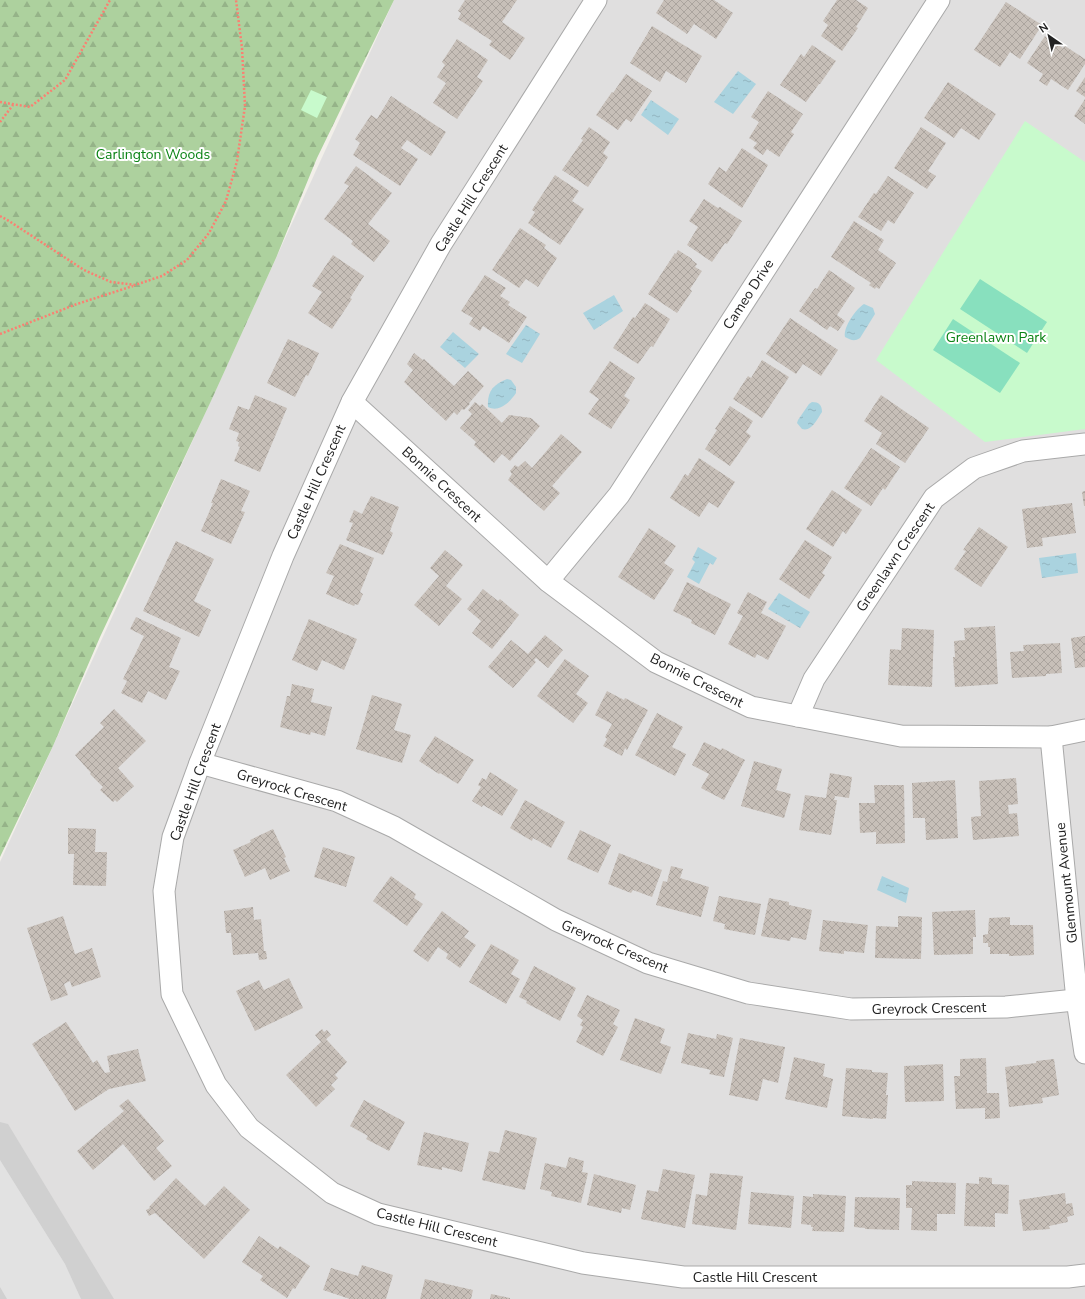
<svg xmlns="http://www.w3.org/2000/svg" width="1085" height="1299" font-family="'Nunito Sans',sans-serif">
  <defs>
    <pattern id="forest-firs" width="22" height="20" patternUnits="userSpaceOnUse"><rect width="22" height="20" fill="#add19e"/><path d="M5 1l3.5 6h-7zM16 11l3.5 6h-7z" fill="#95b388"/></pattern>
    <pattern id="water-ripples" width="26" height="14" patternUnits="userSpaceOnUse"><rect width="26" height="14" fill="#aad3df"/><path d="M2 4q2-2 4 0t4 0M15 11q2-2 4 0t4 0" fill="none" stroke="#92b5bf"/></pattern>
    <pattern id="building-cross-hatch" width="8" height="8" patternUnits="userSpaceOnUse"><rect width="8" height="8" fill="#c7bfb8"/><path d="M0 0l8 8M0 8l8-8" fill="none" stroke="#aba49e"/></pattern>
  </defs>
  <rect width="100%" height="100%" fill="#f2efe9"/>
  <path fill="#e0dfdf" d="M394,0H1085V1299H0V862Z"/>
  <path fill="#d0d0d0" d="M0,1122L8,1124L114,1299H0Z"/>
  <path fill="url(#forest-firs)" d="M0,0H394L317,158L276,258L211,401L100,637L53,746L0,857Z"/>
  <g fill="#c8facc">
    <path d="M311,90L327,97L317,118L301,110Z"/>
    <path d="M1025,121L1085,162V429L985,442L876,360Z"/>
  </g>
  <g fill="#88e0be">
    <path d="M980,279L1047,322L1027,353L960,309Z"/>
    <path d="M953,319L1020,363L1000,393L933,350Z"/>
  </g>
  <path fill="#e2e2e2" d="M0,1160L65,1264L81,1299H7L0,1287Z"/>
  <g fill="url(#water-ripples)">
    <path d="M738,71L756,84L733,114L714,102Z"/>
    <path d="M651,100L679,119L668,135L641,115Z"/>
    <path d="M614,295L623,311L594,330L583,313Z"/>
    <path d="M864,304L873,308L875,314L860,338C854,342 851,340 845,337C843,327 856,309 864,304Z"/>
    <path d="M526,325L540,334L522,363L506,354Z"/>
    <path d="M453,332L479,354L465,368L440,347Z"/>
    <path d="M507,379L511,380L516,387V393C510,402 499,413 488,407C487,391 493,385 507,379Z"/>
    <path d="M812,402C819,402 822,405 822,412C817,419 812,432 802,429L797,423L798,420L809,404Z"/>
    <path d="M698,547L717,558L713,565L710,563L699,584L687,577L695,562L692,559Z"/>
    <path d="M1076,553L1078,573L1042,578L1039,558Z"/>
    <path d="M779,593L810,612L800,628L768,609Z"/>
    <path d="M882,876L909,888L906,903L877,890Z"/>
  </g>
  <g fill="url(#building-cross-hatch)">
    <path d="M465,0H517L502,22L525,38L510,60L489,45L492,41L458,19L461,13L458,11Z"/>
    <path d="M664,0H714L733,13L716,39L694,24L687,34L656,13Z"/>
    <path d="M837,0H856L868,8L856,27L858,28L842,51L821,36L828,25L823,21Z"/>
    <path d="M1006,2L1042,25L1020,59L1010,52L1000,67L974,50Z"/>
    <path d="M652,26L702,56L686,83L666,71L660,82L630,63Z"/>
    <path d="M1045,36L1063,48L1065,46L1085,59V64L1068,90L1051,79L1047,86L1039,81L1043,74L1027,63Z"/>
    <path d="M457,39L488,60L477,77L483,81L457,119L433,103L446,83L437,77L445,65L442,62Z"/>
    <path d="M812,45L836,61L820,84H819L806,102L780,85L801,54L804,57Z"/>
    <path d="M626,74L652,91L631,122L626,119L618,130L596,115L612,92L613,93Z"/>
    <path d="M1085,77V97L1076,91Z"/>
    <path d="M948,82L996,114L979,140L961,128L954,138L924,118Z"/>
    <path d="M768,91L803,114L791,132L794,134L779,157L767,149L763,155L753,148L757,143L749,138L759,122L751,117Z"/>
    <path d="M391,96L446,132L431,156L407,140L401,148L418,159L400,186L353,155L360,143L355,139L371,115L377,119Z"/>
    <path d="M1085,99V124L1074,116Z"/>
    <path d="M589,127L610,142L603,153L608,157L588,187L562,170L583,140L581,139Z"/>
    <path d="M921,127L946,143L928,171L936,176L927,189L894,168Z"/>
    <path d="M742,148L768,165L742,208L708,184L719,167L726,172Z"/>
    <path d="M356,166L392,193L368,224L390,241L374,262L351,244L353,241L324,219L349,186L344,183Z"/>
    <path d="M555,175L579,191L572,201L584,209L560,245L528,223L535,212L532,210Z"/>
    <path d="M888,176L914,193L894,224L888,220L881,231L858,217L874,193L876,194Z"/>
    <path d="M704,199L718,208L720,207L742,221L727,244L725,243L712,262L687,245L698,227L689,221Z"/>
    <path d="M854,221L884,240L878,250L896,263L879,289L876,287L875,289L869,285L871,283L831,257Z"/>
    <path d="M520,228L546,245L544,248L557,258L538,287L526,279L519,288L492,270Z"/>
    <path d="M678,250L692,259V260L697,264L695,267L702,271L690,289L692,291L677,313L648,294L675,253L676,254Z"/>
    <path d="M333,255L364,276L350,298L352,299L332,329L308,313L322,292L312,286Z"/>
    <path d="M829,270L855,288L837,315L845,321L838,331L830,326L827,330L799,311L815,288L817,289Z"/>
    <path d="M485,275L506,288L500,296L510,302L508,305L527,317L509,343L483,326L480,331L469,324L473,318L461,311Z"/>
    <path d="M645,303L670,319L653,347L651,346L638,364L613,348L633,317L635,318Z"/>
    <path d="M790,318L838,350L821,376L803,364L796,374L766,354Z"/>
    <path d="M288,339L319,353L308,376L306,375L295,397L267,383Z"/>
    <path d="M414,353L423,360L424,359L454,386L468,371L484,386L469,403L470,404L464,410L462,409L457,415L454,412L446,421L404,382L413,370L407,364Z"/>
    <path d="M762,360L789,377L762,418L733,399L748,376L751,378Z"/>
    <path d="M610,361L635,378L624,396L630,400L611,429L588,414L599,399L589,392Z"/>
    <path d="M255,395L287,408L260,472L234,461L240,447L238,446L239,442L236,441L239,433L229,429L238,406L249,410Z"/>
    <path d="M881,395L929,428L905,463L876,444L882,433L864,421Z"/>
    <path d="M475,402L480,406L482,404L502,423L509,415L531,418L540,426L510,461L502,454L494,463L474,445L476,442L460,428L472,414L468,410Z"/>
    <path d="M730,406L753,421L746,432L751,436L730,466L705,449L717,430L715,429Z"/>
    <path d="M561,434L582,452L552,486L560,493L544,511L508,480L512,474L510,471L515,465L518,467L525,461L532,468Z"/>
    <path d="M871,448L900,467L885,490L883,488L871,506L844,488Z"/>
    <path d="M699,458L735,482L718,508L709,502L699,517L670,498L685,474L688,476Z"/>
    <path d="M221,479L250,491L241,511L245,512L231,544L201,531L213,503H211Z"/>
    <path d="M832,490L862,510L846,534L843,531L833,547L806,529Z"/>
    <path d="M1085,491V506H1084L1082,492Z"/>
    <path d="M371,496L399,507L390,531L393,533L383,555L346,540L353,523L349,522L354,510L362,514Z"/>
    <path d="M1072,503L1076,533L1042,538L1043,546L1027,548L1022,509Z"/>
    <path d="M979,527L1008,547L981,587L954,569L966,551L963,550Z"/>
    <path d="M649,528L676,546L664,563L674,570L654,600L618,577Z"/>
    <path d="M805,540L832,557L822,573L825,575L809,599L779,579Z"/>
    <path d="M176,541L214,559L194,601L211,610L199,637L143,611Z"/>
    <path d="M340,544L374,558L360,592L363,594L358,605L355,604L354,606L326,594L334,576L326,573Z"/>
    <path d="M445,550L463,565L446,586L462,599L439,626L414,605L439,576L430,568Z"/>
    <path d="M687,582L731,604L715,635L691,623L692,620L673,611Z"/>
    <path d="M483,589L498,601L500,599L519,615L492,649L472,633L481,621L467,609Z"/>
    <path d="M748,592L767,602L761,613L786,626L768,660L757,654L755,658L728,644L743,616L737,613Z"/>
    <path d="M136,617L181,638L169,667L180,671L166,700L148,691L142,703L121,693L127,681L123,679L144,636L130,629Z"/>
    <path d="M309,619L357,639L344,670L322,660L317,671L292,660Z"/>
    <path d="M995,626L998,684L955,687L953,657H955L954,641L965,640L964,628Z"/>
    <path d="M902,628L934,630L932,687L888,685L890,649L901,650Z"/>
    <path d="M545,635L563,650L548,668L536,658L534,660L536,662L513,688L488,667L511,640L528,654Z"/>
    <path d="M1085,636V667L1075,668L1071,638Z"/>
    <path d="M1060,643L1062,673L1046,674V676L1012,678L1010,652L1024,651L1023,645Z"/>
    <path d="M565,659L589,676L576,694L588,703L573,723L537,696Z"/>
    <path d="M292,684L314,689L311,702L332,707L325,736L311,732L310,735L280,727L287,696H290Z"/>
    <path d="M607,691L624,700L625,698L648,710L627,750L625,748L622,756L603,746L607,739L605,737L612,724L595,715Z"/>
    <path d="M372,695L402,704L394,730L411,735L402,763L356,749Z"/>
    <path d="M114,709L146,741L118,768L134,786L117,802L115,800L113,802L100,790L103,787L90,774L91,773L75,755L104,727L100,723Z"/>
    <path d="M657,713L683,727L672,747L686,754L675,776L635,755Z"/>
    <path d="M435,736L474,760L458,784L440,773L439,774L419,761Z"/>
    <path d="M704,742L721,750L722,748L745,760L724,800L701,788L709,774L692,765Z"/>
    <path d="M754,761L782,769L776,790L791,794L784,818L741,806Z"/>
    <path d="M490,772L518,790L502,816L483,805L482,807L472,801L481,787L478,785L482,778L486,780Z"/>
    <path d="M830,773L852,777L849,798L835,796L834,800H837L831,835L799,830L805,795L826,798Z"/>
    <path d="M1016,778L1018,804L1008,805L1009,814L1017,813L1019,836L973,840L971,817L981,816L979,781Z"/>
    <path d="M955,780L958,838L926,840L925,818H913L912,783Z"/>
    <path d="M874,785H904L905,843L876,844V832L860,833L859,803H875Z"/>
    <path d="M525,800L565,822L551,848L533,838L532,841L510,828Z"/>
    <path d="M68,828L96,829L95,852H107L106,886L73,885L74,854H68Z"/>
    <path d="M273,829L286,857L284,858L290,871L270,880L265,868L245,877L233,850L251,842L250,840Z"/>
    <path d="M580,830L611,845L598,873L567,859Z"/>
    <path d="M323,847L355,857L346,887L314,877Z"/>
    <path d="M619,853L662,870L652,897L633,890L631,893L608,884Z"/>
    <path d="M671,866L683,869L680,878L709,887L701,917L656,905L663,881L667,882Z"/>
    <path d="M391,876L416,894L414,898L423,904L407,926L373,901Z"/>
    <path d="M719,896L761,904L755,935L724,929L725,924L713,921Z"/>
    <path d="M769,898L789,902V905L812,910L806,940L791,937L790,941L761,936Z"/>
    <path d="M253,907L254,920L261,919L264,951H266L267,959L259,960L258,953L233,955L231,933H226L224,911Z"/>
    <path d="M975,910L976,937H973V954L934,955L932,912Z"/>
    <path d="M442,911L469,931L464,937L476,945L460,968L446,958L448,954L438,947L428,962L413,951Z"/>
    <path d="M63,916L75,954L92,948L101,977L72,987L70,981L64,984L68,995L51,1001L27,928Z"/>
    <path d="M898,916L922,917L921,959L875,958L876,926L898,927Z"/>
    <path d="M1010,917V925H1033L1034,955L1009,956V954H990V947H988V943H983V935L988,934L989,918Z"/>
    <path d="M823,920L868,925L864,953L844,951V954L819,951Z"/>
    <path d="M491,944L519,960L511,974L520,979L506,1004L469,982Z"/>
    <path d="M534,966L576,988L560,1021L526,1003L527,1001L519,997Z"/>
    <path d="M289,978L303,1008L255,1031L236,991L259,980L264,990Z"/>
    <path d="M587,995L620,1010L613,1024L618,1027L603,1056L576,1042L583,1027L580,1025L583,1020L577,1016Z"/>
    <path d="M635,1018L665,1029L660,1043L671,1047L661,1074L620,1060Z"/>
    <path d="M66,1022L93,1063L97,1060L105,1073L110,1072L107,1056L138,1049L146,1081L109,1089L75,1111L32,1044Z"/>
    <path d="M322,1029L324,1032L327,1030L331,1035L326,1039L347,1062L335,1075L338,1078L331,1085L335,1089L316,1107L286,1075L321,1042L315,1035Z"/>
    <path d="M688,1033L716,1039L717,1034L733,1038L724,1077L709,1074L711,1070L681,1063Z"/>
    <path d="M740,1038L785,1047L778,1083L763,1079L758,1101L729,1095Z"/>
    <path d="M794,1057L825,1064L823,1076L833,1079L827,1108L785,1099Z"/>
    <path d="M986,1058L987,1093H999L1000,1118L985,1119V1108L956,1109L954,1076H960V1059Z"/>
    <path d="M1054,1059L1059,1095L1042,1098L1043,1103L1009,1107L1005,1067L1036,1063V1061Z"/>
    <path d="M943,1064L944,1101L905,1102L904,1066Z"/>
    <path d="M846,1068L872,1070V1072L888,1073L886,1095H888L886,1119L873,1118V1119L842,1116Z"/>
    <path d="M128,1099L164,1141L156,1148L172,1166L154,1181L123,1144L93,1170L77,1151L124,1111L119,1106Z"/>
    <path d="M364,1100L405,1122L389,1151L366,1139L368,1136L350,1126Z"/>
    <path d="M505,1130L537,1138L525,1190L482,1180L489,1151L499,1153Z"/>
    <path d="M424,1132L469,1143L462,1172L442,1167V1170L417,1165Z"/>
    <path d="M569,1157L584,1161L582,1172L588,1173L581,1203L551,1196L552,1192L540,1189L545,1163L566,1168Z"/>
    <path d="M663,1169L695,1175L685,1228L641,1219L647,1190L658,1192Z"/>
    <path d="M710,1173L743,1176L736,1230L692,1224L696,1194L707,1196Z"/>
    <path d="M594,1174L636,1185L630,1210L622,1208L621,1213L587,1205Z"/>
    <path d="M979,1177L992,1178V1184L1009,1185L1008,1214L995,1213V1227L964,1226L966,1183L979,1184Z"/>
    <path d="M176,1178L205,1206L224,1186L250,1210L204,1259L155,1213L149,1216L146,1210L150,1208L149,1207Z"/>
    <path d="M912,1181L956,1183L955,1214H937V1231L911,1230L912,1208H906V1185H912Z"/>
    <path d="M751,1192L794,1196L791,1228L748,1224Z"/>
    <path d="M1065,1193L1066,1204L1072,1203L1074,1215L1067,1217L1068,1222L1049,1226L1050,1229L1023,1231L1019,1200Z"/>
    <path d="M813,1194L846,1196L844,1232L812,1231L813,1227H811V1225L801,1224L803,1196L813,1197Z"/>
    <path d="M855,1197L900,1198L899,1230L865,1229V1228L854,1227Z"/>
    <path d="M259,1236L278,1249L280,1246L310,1266L295,1289L293,1288L287,1298L260,1280L263,1276L242,1262Z"/>
    <path d="M362,1265L393,1275L386,1299H350L323,1290L331,1268L358,1276Z"/>
    <path d="M425,1279L473,1290L471,1299H420Z"/>
    <path d="M491,1294L510,1298V1299H490Z"/>
  </g>
  <g fill="none" stroke-linecap="round" stroke-linejoin="round">
    <defs>
      <g id="minor">
        <path d="M596,0L441,244L352,402L283,556L200,763L173,837L164,891L172,994L216,1085L249,1128L332,1193L378,1214L583,1263L683,1277H1068L1085,1275"/>
        <path d="M352,402L548,581L656,662L751,707L901,736L1051,737L1085,730"/>
        <path d="M548,581L619,495L939,0"/>
        <path d="M798,716L814,679L934,498L974,468L1023,451L1085,444"/>
        <path d="M1051,737L1077,1000L1085,1053"/>
        <path d="M200,763L337,801L394,827L556,920L648,963L748,993L851,1009L1006,1007L1085,999"/>
      </g>
    </defs>
    <use href="#minor" stroke="#a9a9a9" stroke-width="23"/>
    <g stroke="#fa8072" stroke-width="2.5" stroke-dasharray="2 2" stroke-linecap="butt">
      <path d="M0,102L30,107L65,80L110,0"/>
      <path d="M0,122L13,105"/>
      <path d="M0,216L9,221L84,270L111,282L135,285L162,276L187,260L209,233L226,201L237,161L245,106L242,48L236,0"/>
      <path d="M0,334L77,304L133,286"/>
    </g>
    <use href="#minor" stroke="#fff" stroke-width="21"/>
  </g>
  <g text-anchor="middle" stroke-width="4" stroke-linejoin="round" paint-order="stroke">
    <g font-size="14" fill="#0c8416" stroke="#fff">
      <text x="153" y="159">Carlington Woods</text>
      <text x="996" y="342">Greenlawn Park</text>
    </g>
    <g font-size="14" fill="#222" stroke="#fff">
      <text transform="translate(471 198) rotate(-58)" y="5">Castle Hill Crescent</text>
      <text transform="translate(748 294) rotate(-57)" y="5">Cameo Drive</text>
      <text transform="translate(316 482) rotate(-66)" y="5">Castle Hill Crescent</text>
      <text transform="translate(442 484) rotate(43)" y="5">Bonnie Crescent</text>
      <text transform="translate(895 557) rotate(-56)" y="5">Greenlawn Crescent</text>
      <text transform="translate(697 680) rotate(27)" y="5">Bonnie Crescent</text>
      <text transform="translate(195 782) rotate(-70)" y="5">Castle Hill Crescent</text>
      <text transform="translate(292 790) rotate(17)" y="5">Greyrock Crescent</text>
      <text transform="translate(1066 883) rotate(-96)" y="5">Glenmount Avenue</text>
      <text transform="translate(615 946) rotate(23)" y="5">Greyrock Crescent</text>
      <text transform="translate(929 1008) rotate(-1)" y="5">Greyrock Crescent</text>
      <text transform="translate(437 1227) rotate(14)" y="5">Castle Hill Crescent</text>
      <text x="755" y="1282">Castle Hill Crescent</text>
    </g>
  </g>
  <g transform="translate(1049 36) rotate(326)" stroke="#ffffff" stroke-width="3" paint-order="stroke">
  <path d="M0-3L7 15L0 10L-7 15Z" fill="#222222"/>
  <text y="-6" font-size="11" font-weight="bold" text-anchor="middle" fill="#222222">N</text>
  </g>
</svg>
